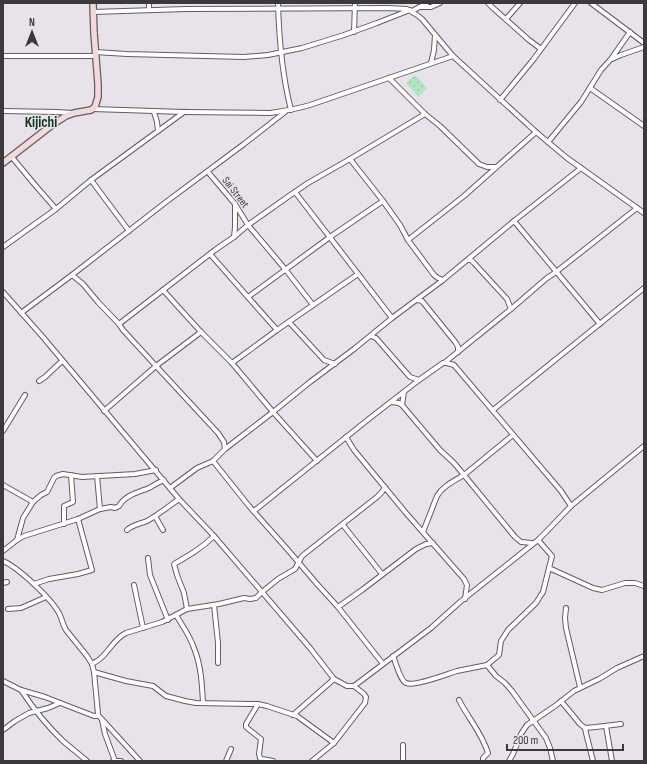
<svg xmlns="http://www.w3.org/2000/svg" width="647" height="764" font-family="'Sofia Sans Condensed',sans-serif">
  <defs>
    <pattern id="green-dots" width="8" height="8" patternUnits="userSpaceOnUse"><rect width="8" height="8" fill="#afe8c0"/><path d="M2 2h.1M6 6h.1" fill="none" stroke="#97c8a6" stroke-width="1.8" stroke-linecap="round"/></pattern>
  </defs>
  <rect width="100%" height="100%" fill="#e8e3ea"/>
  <path fill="url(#green-dots)" d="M415,75L427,88L418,97L406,83Z"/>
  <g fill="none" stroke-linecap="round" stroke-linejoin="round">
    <defs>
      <g id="street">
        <path d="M149,3V10"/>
        <path d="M278,3C279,39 282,75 291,110"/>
        <path d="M488,3L493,8L529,40L541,49"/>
        <path d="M591,3L644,43"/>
        <path d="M419,7H431L440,3"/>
        <path d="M412,11L427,3"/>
        <path d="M93,12L186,9L388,8L407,9L417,15L422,19L453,56L536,132L567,158L644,213"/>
        <path d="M506,19L520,3"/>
        <path d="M354,32L355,3"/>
        <path d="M95,52L127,54L244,57L268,55L302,48L344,35L377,23L410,10"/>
        <path d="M3,56H95"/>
        <path d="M612,59L621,55L644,47"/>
        <path d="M431,63L434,50L435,35"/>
        <path d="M389,78L425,114L440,126L479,164L487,167H495"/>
        <path d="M590,88L644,126"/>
        <path d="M500,100L533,60L575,3"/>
        <path d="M93,109L184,112L270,113C284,111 297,109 310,105L453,56"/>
        <path d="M3,111L57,112L72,113"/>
        <path d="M154,112L157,122L158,131"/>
        <path d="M548,142L581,102L601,70L611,59L630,32"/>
        <path d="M11,156L35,185L56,209"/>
        <path d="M350,159L383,201L400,225L408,240L434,275L438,278L443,280"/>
        <path d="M208,172L235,204L248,225L285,269L313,305"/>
        <path d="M91,180L129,231"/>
        <path d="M295,192L392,318"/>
        <path d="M514,221L600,324"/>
        <path d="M234,237L235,227V204"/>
        <path d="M408,240L464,196L536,132"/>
        <path d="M3,247L56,209L91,180L184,112"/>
        <path d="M210,254L277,330"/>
        <path d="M468,260H471L474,263L507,299L511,309"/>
        <path d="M72,275L83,284L98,302L119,324L123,330L156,366L218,433L224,442L225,449"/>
        <path d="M163,290L201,332L232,363L273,412L317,461"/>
        <path d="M3,292L42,336L179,499L214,536L310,648L334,679L347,686H354L431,628L460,602L538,540L546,532L571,506L644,446"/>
        <path d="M248,297L330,237L374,207L383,201"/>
        <path d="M417,300L422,301L456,343L458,347V352"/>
        <path d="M21,313L72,275L166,202L244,144L285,112"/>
        <path d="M289,322L324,360L335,364"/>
        <path d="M119,324L215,250L234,237L248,225L289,196L308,183L350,159L425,114"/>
        <path d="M371,336L376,338L410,377L419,380"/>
        <path d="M232,363L277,330L358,274"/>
        <path d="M444,363L511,309L547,278L556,272L637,208"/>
        <path d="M39,381L45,377L62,361"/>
        <path d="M391,402L399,403L402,405L440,450L454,463L464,475C454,481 443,486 437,496L423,532"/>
        <path d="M402,405L404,392"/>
        <path d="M493,410L644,288"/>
        <path d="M104,411L156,366L201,332"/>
        <path d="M3,431L25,395"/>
        <path d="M513,435L464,475L515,537L521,542L532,543"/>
        <path d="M346,437L354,450L406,513L464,579L467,585L465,599"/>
        <path d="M213,461L249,506L288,550L317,584L338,607L383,664"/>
        <path d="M97,476L100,509"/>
        <path d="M3,485L33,502"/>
        <path d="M170,488L197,468L213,461L225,449L273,412L310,382L354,349L392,318L443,280L514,221L581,168"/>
        <path d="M254,511L370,418L419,380L443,363H447L454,365L561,491L571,506"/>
        <path d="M155,516L163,530"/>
        <path d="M64,524V506L73,502L71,475"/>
        <path d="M343,525L382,574"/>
        <path d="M127,530C132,525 140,524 147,521C158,515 169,506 179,499"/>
        <path d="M17,540L23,518L33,502L41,495L47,492L54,478L56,476L63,474L82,477L135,474L156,470"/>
        <path d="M3,551L17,540L24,536L78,519L100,509L111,507L115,508L119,506C125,495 139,492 149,488C154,485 159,482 164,480"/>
        <path d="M148,558L150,575L168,620"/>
        <path d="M3,561C19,568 52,599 60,615C62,620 63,625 66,630L87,656L92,664L94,672L98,714L97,716H94L45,697L21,690L3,681"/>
        <path d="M549,568L593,588L602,590L625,583H635L644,586"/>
        <path d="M3,583L7,582"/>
        <path d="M34,584L49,579L78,574L92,570L78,519"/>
        <path d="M134,585L143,628"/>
        <path d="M214,605L218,643V663"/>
        <path d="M338,607L362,590L416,549L426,544L433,543"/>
        <path d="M566,608L565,618L566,628L580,687"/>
        <path d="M8,609L21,608L46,597"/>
        <path d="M187,609L184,593L177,575L174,564C188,556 202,548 214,536"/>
        <path d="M176,615C182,625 190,636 194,648C201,665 202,684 203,703"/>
        <path d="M393,656C396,663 400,680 406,683C414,687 447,674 457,671C467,669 477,667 487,665L499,655L501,641L508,630L536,603L541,595L543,592L552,556L538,540"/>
        <path d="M92,664C95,662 98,661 101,658C110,650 114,639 126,633L162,622L187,609L219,604L244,598L250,599L256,598L262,592L278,579L295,569L302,556L377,497L382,492L385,487"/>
        <path d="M487,665L496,676L505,683L512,691L546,738L550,748L553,761"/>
        <path d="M94,672L126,681L153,686L166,696L185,701L196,703L251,704H258L267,706L297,716L334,743"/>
        <path d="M21,690C33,708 47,726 63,741C71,748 79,754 87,761"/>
        <path d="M459,700C468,718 482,733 488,753L483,758V761"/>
        <path d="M561,701L580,724L585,728L586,733L593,761"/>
        <path d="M258,704L246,724V727L261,739L259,754L260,758L262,759L273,761"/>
        <path d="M98,715L140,761"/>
        <path d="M293,715L334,679"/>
        <path d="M102,720L105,734L115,761"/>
        <path d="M606,726L612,761"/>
        <path d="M585,728L596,727L621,724"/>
        <path d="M3,730L15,721L29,713L48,708L60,703"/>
        <path d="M403,745V761"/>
        <path d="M113,761H121"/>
        <path d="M226,761L231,749"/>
        <path d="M312,761L334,743L365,703L366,697L364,694L354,686"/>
        <path d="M509,761L513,754L521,734L527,725L555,706L574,691L599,679L617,668L644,656"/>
      </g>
      <path id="secondary" d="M3,163L52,125L66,116L74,113L91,110L95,107L98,97V84L94,33L93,3"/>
    </defs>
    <use href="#street" stroke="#615d63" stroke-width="6"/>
    <use href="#secondary" stroke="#615d63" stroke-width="8"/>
    <use href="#street" stroke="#fff" stroke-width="4"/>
    <use href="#secondary" stroke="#f2d9db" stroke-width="5.5"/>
  </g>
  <g text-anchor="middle" stroke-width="3" stroke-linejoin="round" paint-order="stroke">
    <g font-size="11" fill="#3b393c" stroke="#e8e3ea">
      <text transform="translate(236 192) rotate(52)" y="4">Sai Street</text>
    </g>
    <g font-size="15" font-weight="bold" fill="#0e3924" stroke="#e8e3ea">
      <text x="41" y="127">Kijichi</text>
    </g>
  </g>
  <rect width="647" height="764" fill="none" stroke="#3b393c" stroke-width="8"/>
  <g transform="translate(32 32)" stroke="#e8e3ea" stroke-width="3" paint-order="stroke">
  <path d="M0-3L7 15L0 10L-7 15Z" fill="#3b393c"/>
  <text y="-6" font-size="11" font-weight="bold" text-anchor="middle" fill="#3b393c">N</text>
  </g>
  <path d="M507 744v6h116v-6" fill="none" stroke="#3b393c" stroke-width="2"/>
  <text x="513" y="744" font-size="12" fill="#3b393c" stroke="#e8e3ea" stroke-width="3" paint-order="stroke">200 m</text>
</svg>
